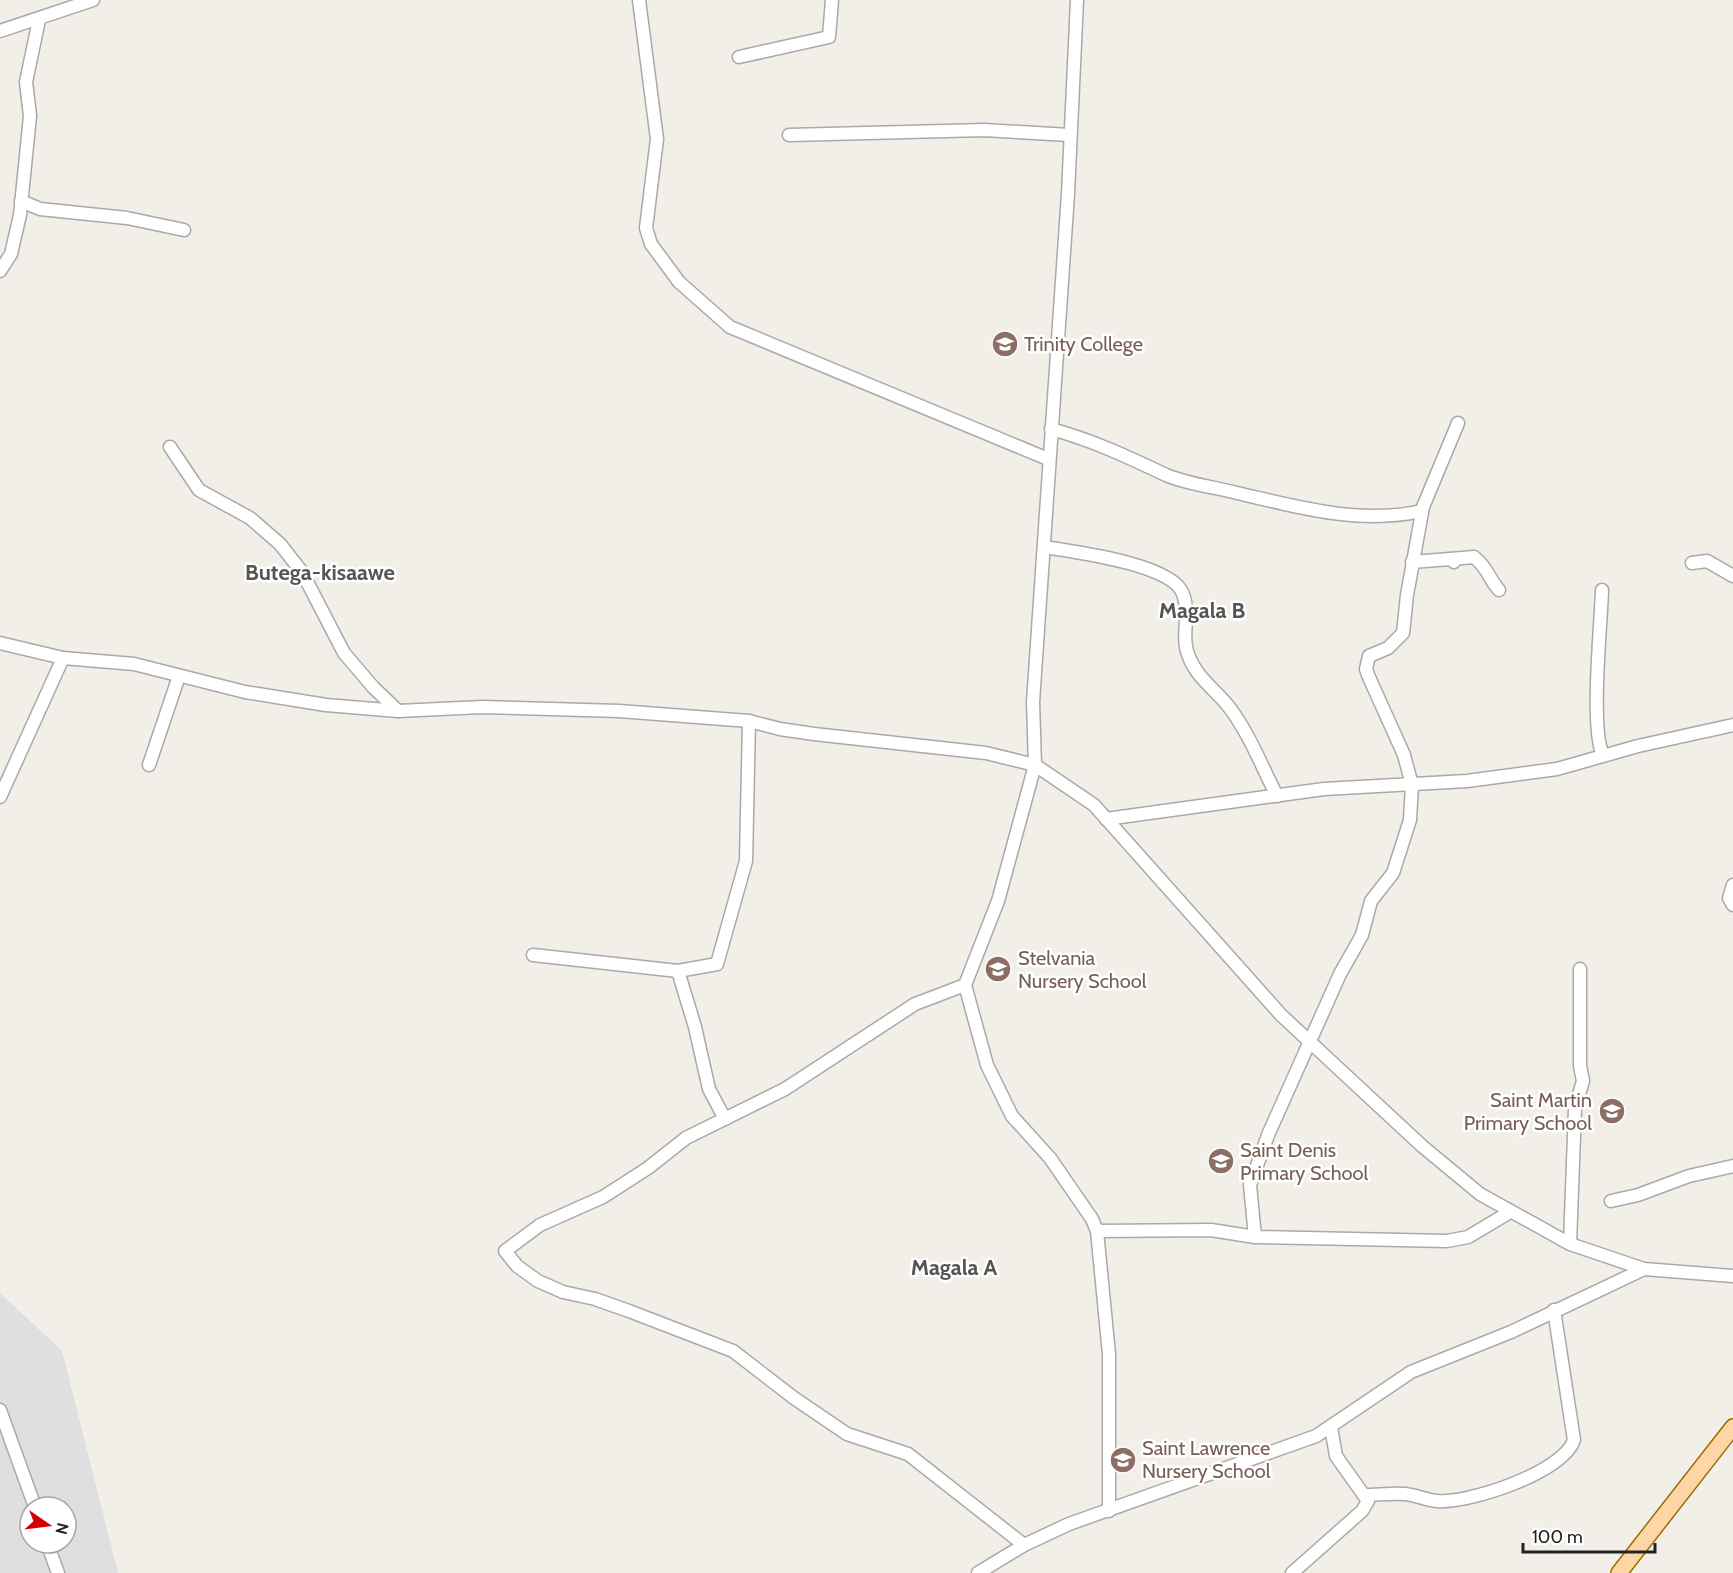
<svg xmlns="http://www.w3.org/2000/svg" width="1733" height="1573" font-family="Cabin,sans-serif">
  <rect width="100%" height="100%" fill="#f2efe9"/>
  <path fill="#e0dfdf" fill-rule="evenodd" d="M0,1293L62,1351L118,1573H0ZM30,1507H66V1543H30Z"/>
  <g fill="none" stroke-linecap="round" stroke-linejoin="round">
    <defs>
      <g id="minor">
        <path d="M639,0L657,139L646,228L651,244L679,282L730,327L1048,459"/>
        <path d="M1077,0L1068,194L1033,702L1035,765L998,901L965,985L987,1065L1012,1116L1050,1158L1092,1219L1097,1231L1109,1354V1511"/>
        <path d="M0,31L93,0"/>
        <path d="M739,57L829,37L832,0"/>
        <path d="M789,135L984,130L1069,135"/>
        <path d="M21,201L40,209L127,218L184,230"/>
        <path d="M0,271L11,254L20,215L30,116L26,82L39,20"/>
        <path d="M1051,429C1092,440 1128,457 1166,475C1187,484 1214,487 1237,493C1298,507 1359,525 1422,511"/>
        <path d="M170,447L199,490L250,518L280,544L302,572L344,653L373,687L398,711"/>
        <path d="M1045,547C1075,552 1173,564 1183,594C1191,614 1180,637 1189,657C1197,678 1216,690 1229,707C1249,733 1262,767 1277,796"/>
        <path d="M1450,559L1474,557C1490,570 1487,577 1499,590"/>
        <path d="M1412,562L1450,559L1454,562"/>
        <path d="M1692,563L1707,561L1733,576"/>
        <path d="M1602,590C1601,625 1590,729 1603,755"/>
        <path d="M0,643L63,658L134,664L245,692L326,705L398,711L482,707L619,711L749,721L780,729L814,734L986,753L1035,765L1094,805L1281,1015L1422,1146L1480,1194L1570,1244L1644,1269L1733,1276"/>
        <path d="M149,765L179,676"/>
        <path d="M0,797L63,658"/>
        <path d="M1106,819L1324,789L1467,781L1557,769L1638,746L1733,725"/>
        <path d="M1733,885L1729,898L1733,905"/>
        <path d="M533,955L678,971L717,964L746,861L749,721"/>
        <path d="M678,971L695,1027L709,1089L725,1119"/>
        <path d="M965,985L915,1004L785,1089L686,1138L648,1168L603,1197L540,1225L505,1251L517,1266L538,1281L563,1292L595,1299L629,1311L733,1351L794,1398L847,1434L908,1454L1024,1545"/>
        <path d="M1611,1201L1638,1195L1689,1176L1733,1166"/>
        <path d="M1097,1231L1211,1230L1255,1237L1447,1241L1468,1237L1510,1212"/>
        <path d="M1255,1237L1250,1185L1268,1135L1340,974L1362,935L1371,901L1393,873L1410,820L1412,785L1404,755L1368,675L1366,669L1369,656L1388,648L1403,633L1407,595L1423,507L1458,423"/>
        <path d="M1570,1244L1575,1108L1583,1081L1580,1066V969"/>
        <path d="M0,1410L35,1507"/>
        <path d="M1364,1495C1377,1495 1392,1493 1405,1494C1416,1495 1426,1500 1437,1501C1468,1504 1564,1472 1574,1440L1554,1310"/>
        <path d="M47,1543L58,1573"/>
        <path d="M978,1573L1024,1545L1069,1524L1316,1436L1411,1372L1511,1332L1644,1269"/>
        <path d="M1292,1573L1362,1511L1368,1501L1336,1456L1331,1427"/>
      </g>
      <path id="major" d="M1619,1573L1733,1427"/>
    </defs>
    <use href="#minor" stroke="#a9a9a9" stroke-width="15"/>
    <use href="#major" stroke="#a06b00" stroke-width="18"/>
    <use href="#minor" stroke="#fff" stroke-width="12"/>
    <use href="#major" stroke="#fcd6a4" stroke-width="15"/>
  </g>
  <defs>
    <symbol id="school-disc" viewBox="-11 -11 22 22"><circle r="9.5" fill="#8d6e63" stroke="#fff"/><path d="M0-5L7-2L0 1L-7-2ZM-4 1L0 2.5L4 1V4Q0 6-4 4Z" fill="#fff"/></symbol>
  </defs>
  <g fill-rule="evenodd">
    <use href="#school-disc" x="990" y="329" width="30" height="30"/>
    <use href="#school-disc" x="983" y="954" width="30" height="30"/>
    <use href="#school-disc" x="1597" y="1096" width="30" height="30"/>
    <use href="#school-disc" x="1206" y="1146" width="30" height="30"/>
    <use href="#school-disc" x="1108" y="1445" width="30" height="30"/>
  </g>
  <g text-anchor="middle" stroke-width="5" stroke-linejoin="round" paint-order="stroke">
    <g font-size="20" fill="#785e54" stroke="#fff" text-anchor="start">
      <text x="1024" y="351">Trinity College</text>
      <text x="1018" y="965">Stelvania<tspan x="1018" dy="23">Nursery School</tspan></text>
      <text x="1592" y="1107" text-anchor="end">Saint Martin<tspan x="1592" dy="23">Primary School</tspan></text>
      <text x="1240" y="1157">Saint Denis<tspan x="1240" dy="23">Primary School</tspan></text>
      <text x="1142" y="1455">Saint Lawrence<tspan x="1142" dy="23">Nursery School</tspan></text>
    </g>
    <g font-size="22" font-weight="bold" fill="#555" stroke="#fff">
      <text x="320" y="580">Butega-kisaawe</text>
      <text x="1202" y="618">Magala B</text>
      <text x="954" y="1275">Magala A</text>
    </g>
  </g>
  <g transform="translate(48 1525) rotate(104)"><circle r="28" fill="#ffffff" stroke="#a7a7a7" stroke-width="1.5"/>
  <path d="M0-4.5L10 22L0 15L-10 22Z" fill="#d40000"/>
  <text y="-9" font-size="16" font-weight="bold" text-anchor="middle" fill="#222222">N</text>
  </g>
  <path d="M1523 1543v9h132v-9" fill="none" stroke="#222222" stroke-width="3"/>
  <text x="1532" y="1543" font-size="18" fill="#222222" stroke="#ffffff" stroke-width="4.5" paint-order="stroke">100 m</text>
</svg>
